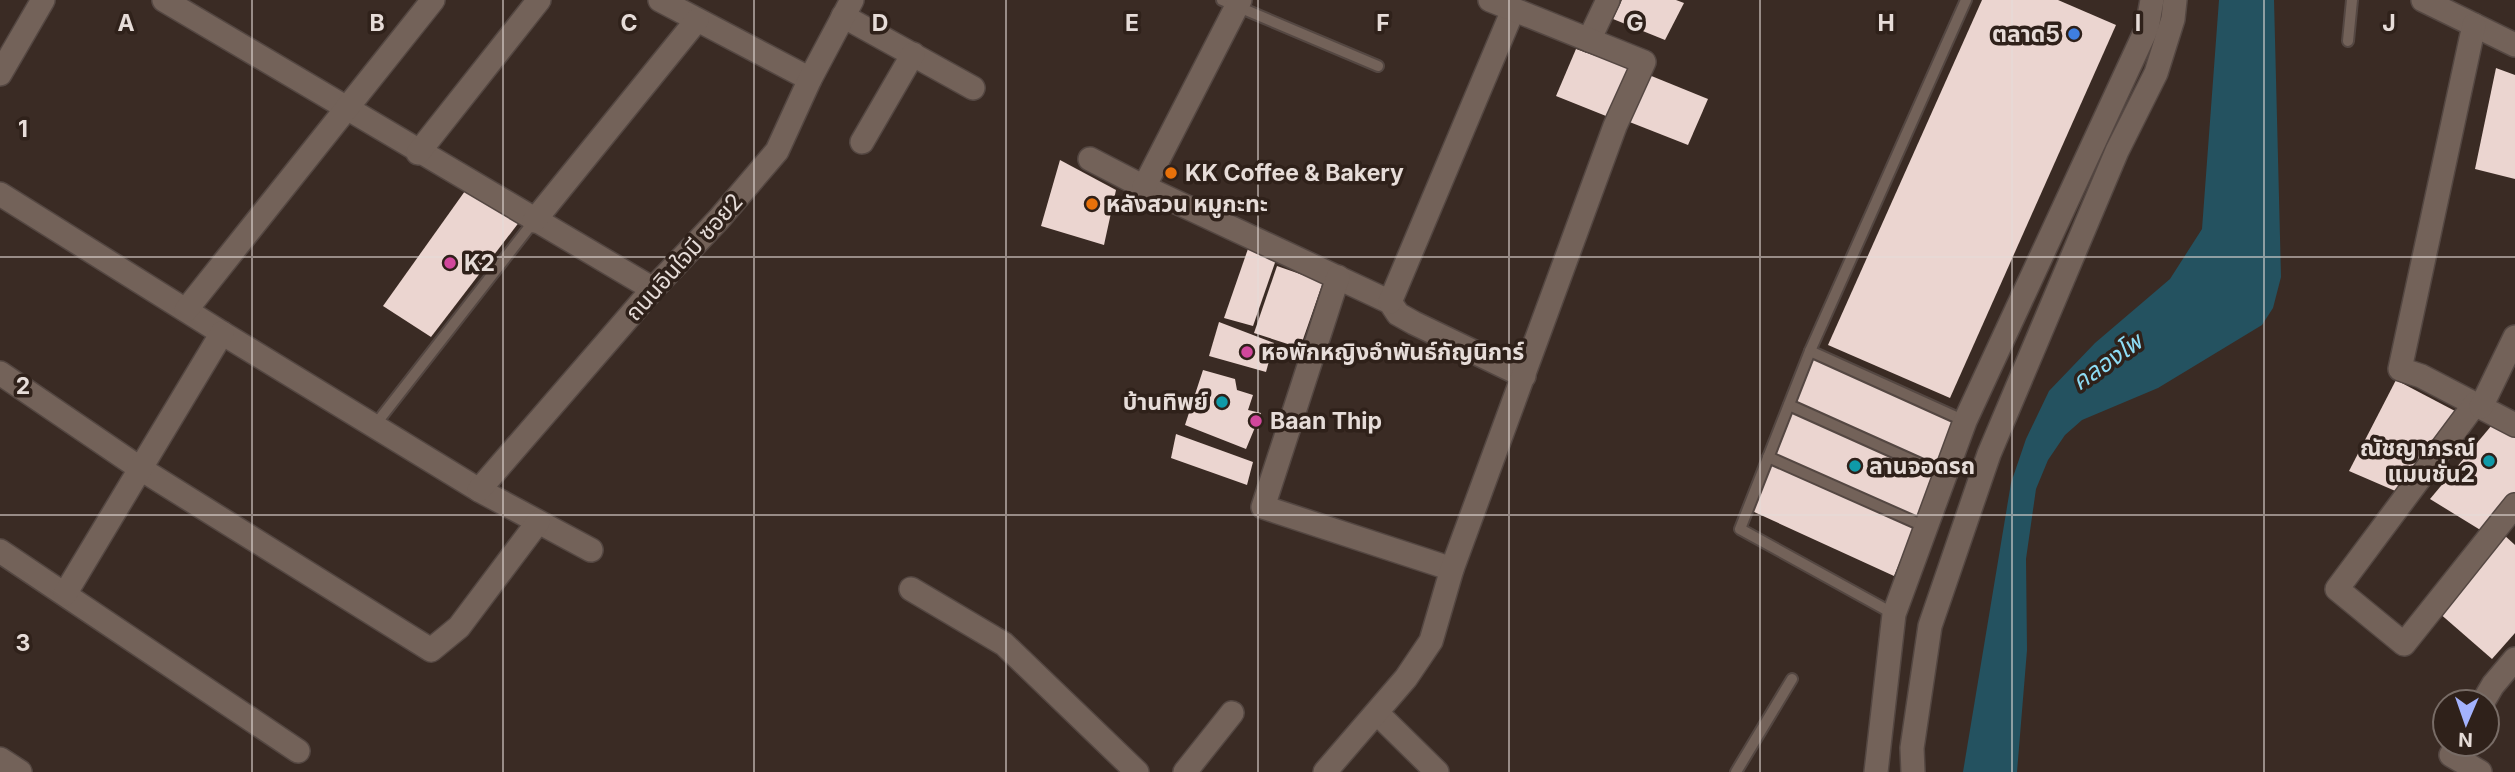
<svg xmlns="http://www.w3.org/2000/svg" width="2515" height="772" font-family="Inter,'Noto Sans Thai',sans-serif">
  <rect width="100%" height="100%" fill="#3a2b24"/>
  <path fill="#245260" d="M2219,0H2274L2281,277L2273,308L2262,325L2158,388L2082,420L2065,435L2048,460L2036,489L2026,559L2027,650L2017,772H1963L2011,483L2026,439L2049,391L2095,343L2170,279L2202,229Z"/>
  <g fill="#ebd5d0">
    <path d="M1622,0H1676L1684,3L1665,40L1613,19Z"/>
    <path d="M1982,0H2058L2116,25L1950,398L1828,345Z"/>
    <path d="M1576,49L1632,69L1611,118L1556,96Z"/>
    <path d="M2496,68L2515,75V179L2475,169Z"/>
    <path d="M1649,75L1708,99L1688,145L1627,121Z"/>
    <path d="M1060,160L1116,190L1104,245L1041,226Z"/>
    <path d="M465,191L520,221L431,337L383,306Z"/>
    <path d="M1250,243L1278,254L1253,326L1224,318Z"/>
    <path d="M1277,266L1323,282L1300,348L1254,333Z"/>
    <path d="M1219,322L1274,343L1266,372L1209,356Z"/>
    <path d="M1812,355L1959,421L1894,576L1752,511Z"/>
    <path d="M1203,370L1235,379L1237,390L1253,395L1248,410L1261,413L1246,449L1185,425Z"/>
    <path d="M2396,380L2455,411L2400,493L2349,471Z"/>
    <path d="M2497,419L2515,429V493L2482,531L2430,499Z"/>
    <path d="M1176,434L1253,462L1247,485L1171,458Z"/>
    <path d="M2503,534L2515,545V633L2492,659L2438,612Z"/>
  </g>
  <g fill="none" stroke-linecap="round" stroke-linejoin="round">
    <defs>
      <g id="service">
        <path d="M1222,0L1378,66"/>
        <path d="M2348,41L2352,0"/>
        <path d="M1810,351L1965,421"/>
        <path d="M1789,405L1945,475"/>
        <path d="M375,425L534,221"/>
        <path d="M1768,457L1926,527"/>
        <path d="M1894,614L1740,529L1810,351L1966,0"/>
        <path d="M1736,772L1792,679"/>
      </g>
      <g id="minor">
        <path d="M164,0L653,289"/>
        <path d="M660,0L810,79"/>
        <path d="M2423,0L2515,45"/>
        <path d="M843,16L973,88"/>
        <path d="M2474,25L2400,369L2421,376L2515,425"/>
        <path d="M1589,40L1608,0"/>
        <path d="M0,74L43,0"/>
        <path d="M862,142L913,54"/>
        <path d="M418,153L539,0"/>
        <path d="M1090,159L1144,187L1390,302L1398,314L1414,323L1524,376"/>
        <path d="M1144,187L1240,0"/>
        <path d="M0,194L222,333L479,490L591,550"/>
        <path d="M534,221L697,20"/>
        <path d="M1338,277L1263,507L1452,569"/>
        <path d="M1390,302L1513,10"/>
        <path d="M186,310L433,0"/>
        <path d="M0,373L141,469L431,650L459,627L538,522"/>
        <path d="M2475,404L2337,589L2404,644L2515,505"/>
        <path d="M2481,407L2515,337"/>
        <path d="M479,490L653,289L719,219L777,151L810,79L852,0"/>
        <path d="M0,551L298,751"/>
        <path d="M911,589L1004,644L1137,772"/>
        <path d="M65,594L222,333"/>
        <path d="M2483,702L2493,685L2515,659"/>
        <path d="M1377,713L1437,772"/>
        <path d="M2451,755L2480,772"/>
        <path d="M0,759L20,772"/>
        <path d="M1185,772L1232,713"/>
        <path d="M1325,772L1406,678L1431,641L1452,569L1615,126L1644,62L1490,0"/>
        <path d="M1876,772L1894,614L1965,421L2147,28L2152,0"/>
        <path d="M1913,772L1912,748L1930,626L1989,454L2117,151L2156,73L2173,19L2175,0"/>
      </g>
    </defs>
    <use href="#service" stroke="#544742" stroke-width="14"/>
    <use href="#minor" stroke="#544742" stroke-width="26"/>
    <use href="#service" stroke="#736259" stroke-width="10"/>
    <use href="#minor" stroke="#736259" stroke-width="23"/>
  </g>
  <path fill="none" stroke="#e6dcd8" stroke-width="2" stroke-opacity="0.55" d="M252,0V772M503,0V772M754,0V772M1006,0V772M1258,0V772M1509,0V772M1760,0V772M2012,0V772M2264,0V772M0,257H2515M0,515H2515"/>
  <circle fill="#3f7fe0" stroke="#2f211a" stroke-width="2.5" cx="2074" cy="34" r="7"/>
  <g fill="#e8710a" stroke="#2f211a" stroke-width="2.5">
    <circle cx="1171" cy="173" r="7"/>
    <circle cx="1092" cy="204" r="7"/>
  </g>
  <g fill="#d1479c" stroke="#2f211a" stroke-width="2.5">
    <circle cx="450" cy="263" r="7"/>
    <circle cx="1247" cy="352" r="7"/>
    <circle cx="1256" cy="421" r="7"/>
  </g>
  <g fill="#0f9aa8" stroke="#2f211a" stroke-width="2.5">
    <circle cx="1222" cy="402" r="7"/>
    <circle cx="2489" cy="461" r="7"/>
    <circle cx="1855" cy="466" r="7"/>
  </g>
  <g text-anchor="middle" stroke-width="7" stroke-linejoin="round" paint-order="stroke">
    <g font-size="23" font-weight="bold" fill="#e6dcd8" stroke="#2f211a" text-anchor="start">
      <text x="2060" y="42" text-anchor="end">ตลาด5</text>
      <text x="1185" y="181">KK Coffee &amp; Bakery</text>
      <text x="1106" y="212">หลังสวน หมูกะทะ</text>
      <text x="464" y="271">K2</text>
      <text x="1261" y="360">หอพักหญิงอำพันธ์กัญนิการ์</text>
      <text x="1208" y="410" text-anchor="end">บ้านทิพย์</text>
      <text x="1270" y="429">Baan Thip</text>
      <text x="2475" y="456" text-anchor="end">ณัชญาภรณ์<tspan x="2475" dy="26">แมนชั่น2</tspan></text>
      <text x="1869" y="474">ลานจอดรถ</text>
    </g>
    <g font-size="23" fill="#e6dcd8" stroke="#2f211a">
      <text transform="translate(684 257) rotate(-48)" y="8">ถนนอินใจมี ซอย2</text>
    </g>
    <g font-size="24" font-style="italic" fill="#8ddcf5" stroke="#2f211a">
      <text transform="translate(2107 362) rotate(-35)" y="8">คลองโพ</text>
    </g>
  </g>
  <g font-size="23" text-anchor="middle" font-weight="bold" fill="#e6dcd8" stroke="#2f211a" stroke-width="7" stroke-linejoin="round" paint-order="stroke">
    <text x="126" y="31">A</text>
    <text x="377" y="31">B</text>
    <text x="629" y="31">C</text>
    <text x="880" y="31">D</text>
    <text x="1132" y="31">E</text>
    <text x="1383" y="31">F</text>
    <text x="1635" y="31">G</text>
    <text x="1886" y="31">H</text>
    <text x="2138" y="31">I</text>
    <text x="2389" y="31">J</text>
    <text x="23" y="137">1</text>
    <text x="23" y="394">2</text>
    <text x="23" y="651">3</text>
  </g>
  <g transform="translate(2466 723) rotate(182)"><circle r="33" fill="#2f211a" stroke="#786c66" stroke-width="2"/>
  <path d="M0-5L12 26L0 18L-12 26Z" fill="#a3b2fd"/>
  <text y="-10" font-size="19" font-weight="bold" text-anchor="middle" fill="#e6dcd8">N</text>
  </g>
</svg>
